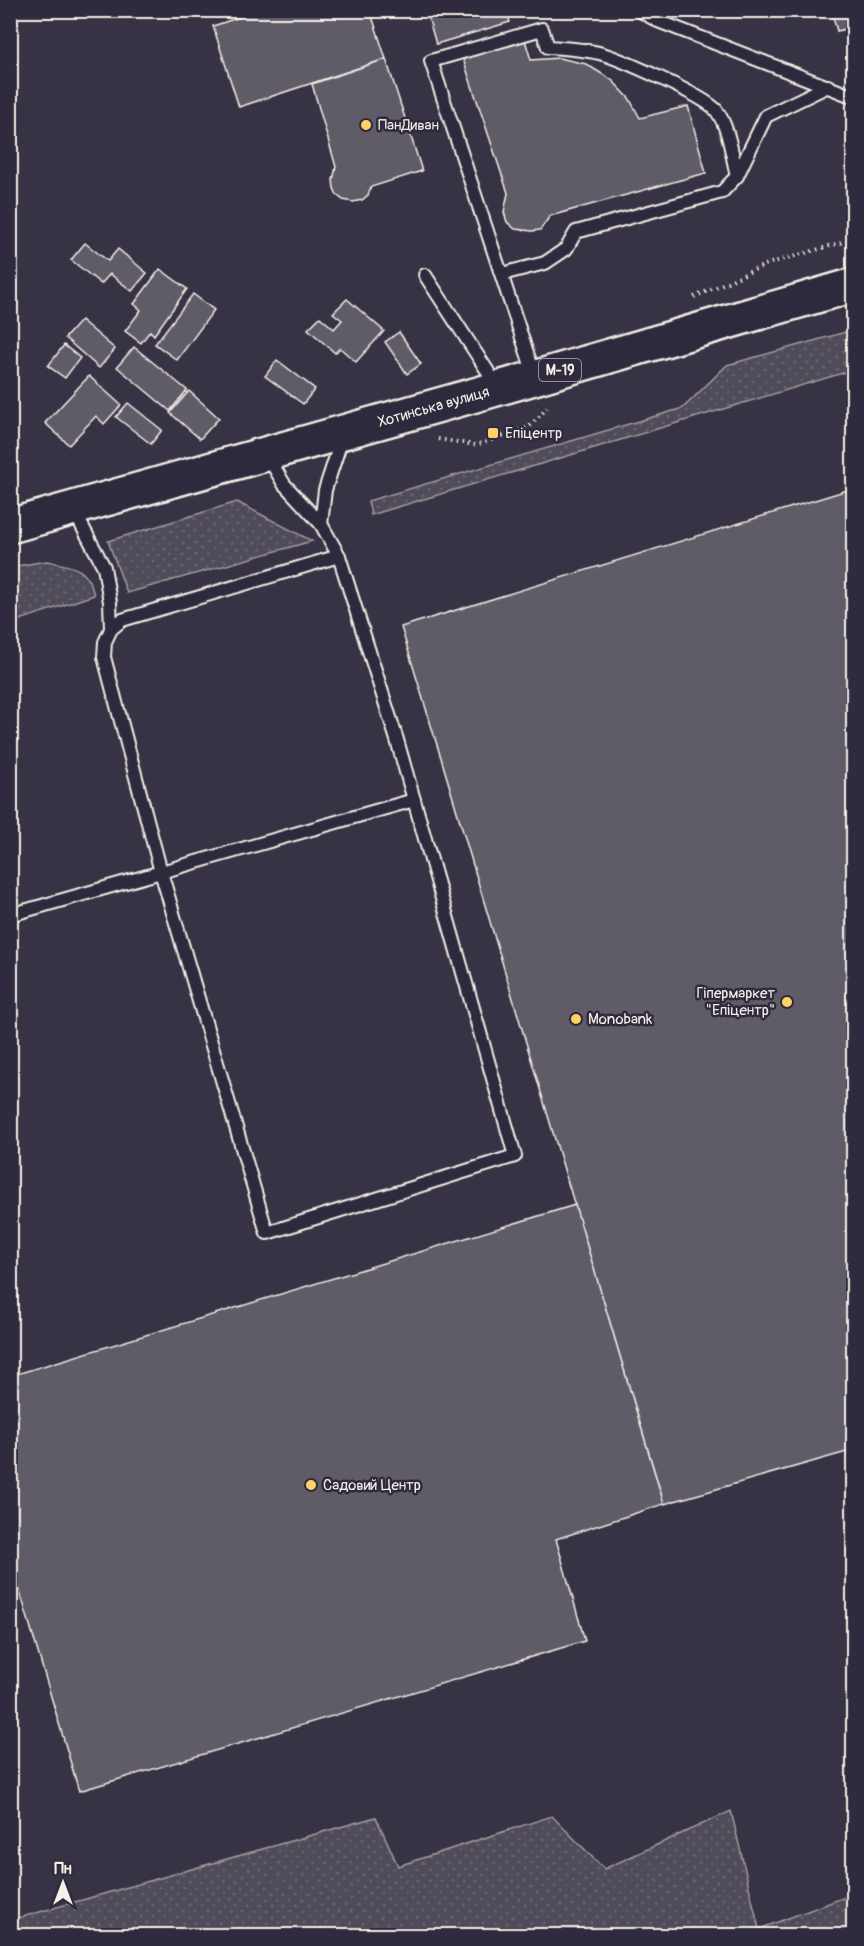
<svg xmlns="http://www.w3.org/2000/svg" width="864" height="1946" font-family="Pangolin,sans-serif">
  <defs>
    <pattern id="green-dots" width="8" height="8" patternUnits="userSpaceOnUse" patternTransform="scale(1.5)"><rect width="8" height="8" fill="#504b59"/><path d="M2 2h.1M6 6h.1" fill="none" stroke="#6a6571" stroke-width="1.8" stroke-linecap="round"/></pattern>
  </defs>
  <rect width="100%" height="100%" fill="#373244"/>
  <filter id="ink" filterUnits="userSpaceOnUse"><feTurbulence type="fractalNoise" baseFrequency=".0167" numOctaves="2"/><feDisplacementMap in="SourceGraphic" scale="12" xChannelSelector="R" yChannelSelector="G"/><feConvolveMatrix kernelMatrix="1 2 1 2 8 2 1 2 1" color-interpolation-filters="sRGB"/></filter>
  <g filter="url(#ink)">
    <g fill="url(#green-dots)" stroke="#a29ea0" stroke-width="1.5">
      <path d="M853,330V370L371,515L368,501L683,408L727,365Z"/>
      <path d="M237,502L312,541L127,593L108,541Z"/>
      <path d="M47,561C74,567 87,566 94,595L11,623V567Z"/>
      <path d="M731,1811L759,1929L853,1894V1935H11V1920L376,1817L398,1866L552,1816L604,1869Z"/>
    </g>
    <g fill="#5f5c67" stroke="#f4f1e8" stroke-width="1.5">
      <path d="M261,10H370L386,59L239,107L213,26Z"/>
      <path d="M426,10H506L510,22L436,44Z"/>
      <path d="M831,10H854V27L837,31Z"/>
      <path d="M525,40L531,60L559,58L586,64L612,80L629,98L640,118L688,106L706,173L550,216L540,230L532,231L515,229L507,222L504,212L508,193L463,59Z"/>
      <path d="M386,59L422,171L371,187L368,195L362,200L353,202L343,200L337,195L334,188L333,180L336,167L312,84Z"/>
      <path d="M85,243L108,261L118,249L147,273L132,291L110,274L101,284L71,260Z"/>
      <path d="M160,269L187,289L154,335L150,331L141,343L125,331L141,310L134,304Z"/>
      <path d="M193,294L214,310L177,360L155,344Z"/>
      <path d="M347,299L384,331L356,362L340,348L335,353L308,329L320,317L334,329L342,320L333,313Z"/>
      <path d="M81,320L115,349L99,368L65,338Z"/>
      <path d="M399,332L421,364L407,374L385,342Z"/>
      <path d="M64,345L80,358L65,378L48,366Z"/>
      <path d="M134,347L187,390L170,411L117,367Z"/>
      <path d="M277,360L315,389L303,404L265,376Z"/>
      <path d="M89,376L121,405L104,424L96,416L69,445L45,423Z"/>
      <path d="M189,391L219,418L200,439L170,413Z"/>
      <path d="M128,403L162,430L151,444L116,417Z"/>
      <path d="M854,488V1450L664,1504L441,758L401,627Z"/>
      <path d="M575,1205L664,1504L556,1539L585,1641L79,1791L10,1558V1376Z"/>
    </g>
    <g fill="none" stroke-linecap="round" stroke-linejoin="round">
      <defs>
        <g id="service">
          <path d="M639,10L658,21L854,97"/>
          <path d="M502,274L545,263L566,249L576,232L722,192L737,176L766,116L828,86"/>
          <path d="M425,275L498,387"/>
          <path d="M535,377L431,61L542,29L548,47C565,48 582,49 599,53C619,58 704,96 716,110C729,127 732,156 737,176"/>
          <path d="M73,509L104,567L110,602L111,629L105,642L104,657L161,872L267,1233L515,1156L397,740L339,556L321,524L284,484L267,455"/>
          <path d="M321,524L325,490L343,435"/>
          <path d="M111,629L122,620L339,556"/>
          <path d="M10,915L414,800"/>
        </g>
        <g id="trunk">
          <path id="s1" d="M10,526L482,393L854,285"/>
        </g>
      </defs>
      <use href="#service" stroke="#f4f1e8" stroke-width="16"/>
      <use href="#trunk" stroke="#f4f1e8" stroke-width="38"/>
      <g stroke="#f4f1e8" stroke-width="4" stroke-dasharray="1.5 4.5" stroke-linecap="butt">
        <path d="M694,297L767,264L854,239"/>
        <path d="M438,439L476,445L529,427L547,408"/>
      </g>
      <use href="#service" stroke="#2f2a3d" stroke-width="12"/>
      <use href="#trunk" stroke="#2f2a3d" stroke-width="33"/>
    </g>
  </g>
  <g fill="#ffd166" stroke="#2f2a3d" stroke-width="2">
    <circle cx="366" cy="125" r="6"/>
    <rect x="487" y="427" width="12" height="12" rx="3"/>
    <circle cx="787" cy="1002" r="6"/>
    <circle cx="576" cy="1019" r="6"/>
    <circle cx="311" cy="1485" r="6"/>
  </g>
  <g text-anchor="middle" stroke-width="5" stroke-linejoin="round" paint-order="stroke">
    <rect fill="#2f2a3d" stroke="#b9b5b5" stroke-width="1.5" x="539" y="359" width="42" height="22" rx="4.5"/>
    <g font-size="14" font-weight="bold" fill="#f4f1e8">
      <text x="560" y="375">М-19</text>
    </g>
    <g font-size="15" fill="#f4f1e8" stroke="#2f2a3d" text-anchor="start">
      <text x="378" y="130">ПанДиван</text>
      <text x="505" y="438">Епіцентр</text>
      <text x="775" y="998" text-anchor="end">Гіпермаркет<tspan x="775" dy="17">"Епіцентр"</tspan></text>
      <text x="588" y="1024">Monobank</text>
      <text x="323" y="1490">Садовий Центр</text>
    </g>
    <g font-size="15" fill="#f4f1e8" stroke="#2f2a3d">
      <text dy="5" stroke="none"><textPath href="#s1" startOffset="440">Хотинська вулиця</textPath></text>
    </g>
  </g>
  <rect width="864" height="1946" fill="none" stroke="#2f2a3d" stroke-width="36"/>
  <rect x="18" y="18" width="828" height="1910" fill="none" stroke="#f4f1e8" stroke-width="2" filter="url(#ink)"/>
  <g transform="translate(63 1883)" stroke="#2f2a3d" stroke-width="4.5" paint-order="stroke">
  <path d="M0-4.5L10 22L0 15L-10 22Z" fill="#f4f1e8"/>
  <text y="-9" font-size="16" font-weight="bold" text-anchor="middle" fill="#f4f1e8">Пн</text>
  </g>
</svg>
